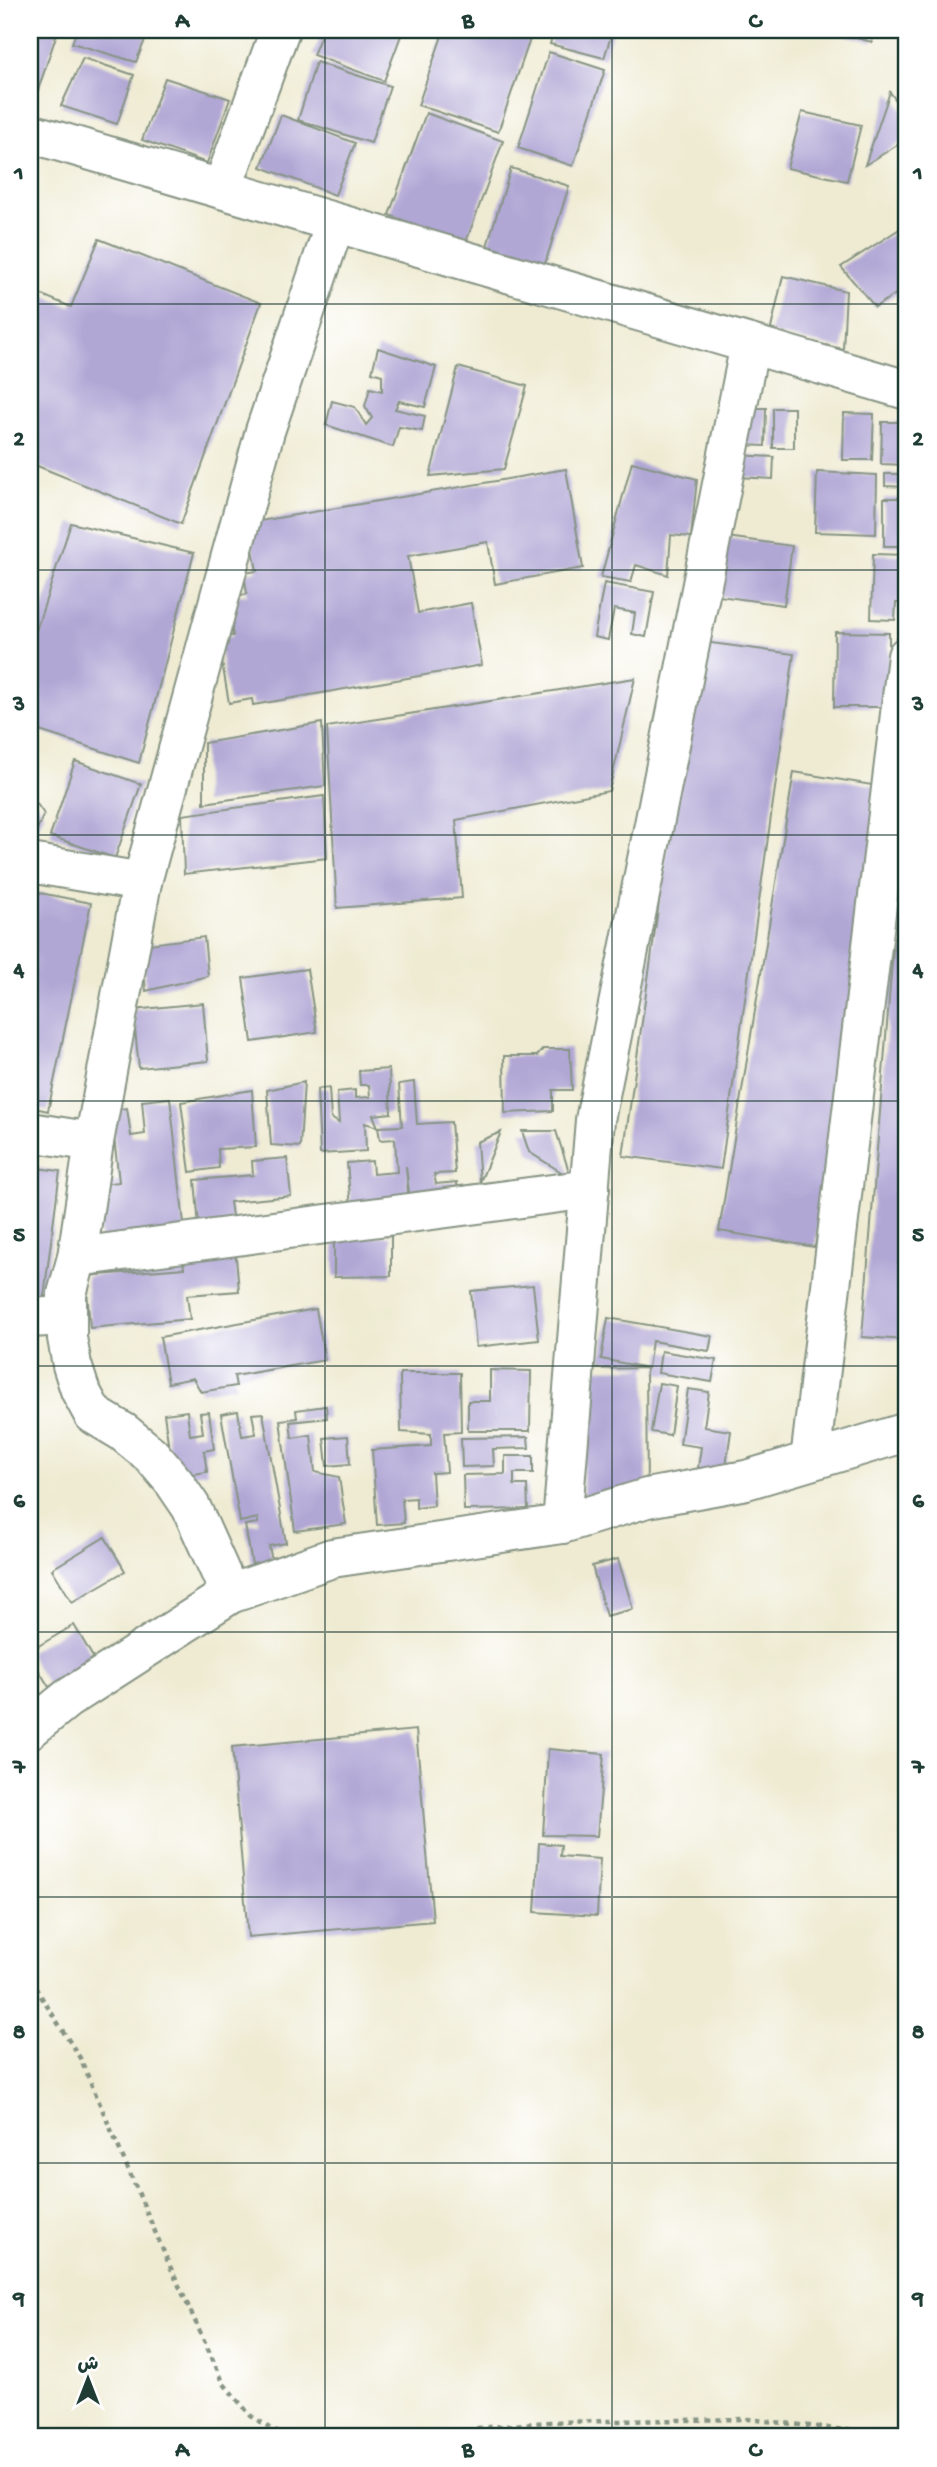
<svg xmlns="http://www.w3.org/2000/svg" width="937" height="2467" font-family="'Gochi Hand','Playpen Sans Arabic',sans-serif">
  <rect width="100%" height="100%" fill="#fff"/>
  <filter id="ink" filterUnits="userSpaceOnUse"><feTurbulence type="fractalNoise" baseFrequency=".0143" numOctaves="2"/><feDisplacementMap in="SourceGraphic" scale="14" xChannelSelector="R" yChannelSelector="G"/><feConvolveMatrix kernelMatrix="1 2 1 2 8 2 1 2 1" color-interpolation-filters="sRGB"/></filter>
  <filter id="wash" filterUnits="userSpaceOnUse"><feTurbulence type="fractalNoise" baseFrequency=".00686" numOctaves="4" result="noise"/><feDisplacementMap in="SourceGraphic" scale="28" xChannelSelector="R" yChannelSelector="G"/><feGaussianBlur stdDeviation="1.57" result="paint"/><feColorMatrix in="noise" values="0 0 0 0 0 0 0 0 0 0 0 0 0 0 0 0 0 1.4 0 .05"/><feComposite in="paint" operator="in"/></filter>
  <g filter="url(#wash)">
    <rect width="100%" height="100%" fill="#efebd3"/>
    <g id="blocks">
      <g fill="#b1a7d5">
        <path d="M30,30H58L34,102L30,101Z"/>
        <path d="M77,30H149L136,62L72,43Z"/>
        <path d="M323,30H403L384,81L313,55Z"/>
        <path d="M444,30H504L530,39L498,132L418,105Z"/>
        <path d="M554,30H613L604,58L550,44Z"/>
        <path d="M826,30H875L872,42Z"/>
        <path d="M549,52L605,70L573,166L518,148Z"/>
        <path d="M83,58L134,75L117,124L61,106Z"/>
        <path d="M316,62L390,86L371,143L298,120Z"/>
        <path d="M165,78L230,99L207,163L142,140Z"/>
        <path d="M890,92L907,116V139L865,165Z"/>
        <path d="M802,112L861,125L847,181L787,168Z"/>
        <path d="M426,113L503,141L466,242L389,215Z"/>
        <path d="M281,115L355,143L335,195L261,167Z"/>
        <path d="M511,168L569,186L545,264L487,246Z"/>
        <path d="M907,224V287L875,307L841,267Z"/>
        <path d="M99,239L261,303L181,524L30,463V290L71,307Z"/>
        <path d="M783,276L846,291L843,349L770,333Z"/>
        <path d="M378,348L436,367L425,407L399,401L395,409L425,416L422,431L399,427L393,447L326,425L332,401L355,407L366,425L372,418L365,406L370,388L382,391V375L372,372Z"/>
        <path d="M458,367L527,386L504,469L430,476Z"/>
        <path d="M744,408H766L765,446L743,445Z"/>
        <rect x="773" y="408" width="21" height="40"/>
        <path d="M844,413L874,414L872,460H843Z"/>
        <path d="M882,422H907V465L881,464Z"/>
        <path d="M739,455L774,457L773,479L738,477Z"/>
        <path d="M632,462L697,479L691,537L671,535L668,575L636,565L631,582L601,577Z"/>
        <path d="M566,469L583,568L495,584L488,542L408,556L418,613L471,603L482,665L253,705L252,699L229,703L218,638L233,636L226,598L247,594L244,573L257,571L248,523Z"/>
        <path d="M817,472L877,475L876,534L815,532Z"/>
        <path d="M885,474H907V487L885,486Z"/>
        <rect x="884" y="498" width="23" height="48"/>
        <path d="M71,523L194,553L139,763L30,728V649Z"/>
        <path d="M727,537L792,546L784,605L719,596Z"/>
        <path d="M873,554L907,555V603H896L895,620L871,619Z"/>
        <path d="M604,583L654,592L646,637L632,634L635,613L614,609L608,640L594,637Z"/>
        <path d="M835,632L889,633V707H834Z"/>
        <path d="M696,641L794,654L721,1169L623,1156Z"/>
        <path d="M635,678L609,791L456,820L462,898L337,908L327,727Z"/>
        <path d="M322,723L325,786L204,803V743Z"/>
        <path d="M75,761L141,784L115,858L50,836Z"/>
        <path d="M794,772L890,788L815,1247L719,1231Z"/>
        <path d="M30,794L44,814L34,836L30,834Z"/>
        <path d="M324,796L327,858L184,874L182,815Z"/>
        <path d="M30,891L91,903L48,1111L30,1107Z"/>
        <path d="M204,937L208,976L146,991L141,945Z"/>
        <path d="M893,949L907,950V1340L862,1337Z"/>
        <path d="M307,969L317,1032L252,1042L243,978Z"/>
        <path d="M203,1003L208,1061L139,1068L133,1010Z"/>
        <path d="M543,1049H570L572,1090H553V1111L505,1113L504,1056H537Z"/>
        <path d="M389,1069L391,1113L373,1115L378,1127L365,1123L366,1151L320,1154L317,1089L329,1088L331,1118L339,1123L337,1092L355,1090V1098L370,1097L369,1085H360L359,1071Z"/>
        <path d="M304,1082L300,1147L271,1145L267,1090Z"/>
        <path d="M414,1082L417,1124L451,1122L455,1173L434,1174L436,1184L457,1182L459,1206L411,1210L406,1166L409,1204L351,1208L347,1163L372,1161L373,1174L397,1172L395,1139L380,1140L378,1127L402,1126L399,1084Z"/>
        <path d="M252,1090L256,1147L218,1149L219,1168L190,1172L181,1102Z"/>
        <path d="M170,1098L185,1233L101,1242L95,1185L119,1182L111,1110L127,1108L131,1136L145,1134L142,1101Z"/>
        <path d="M522,1131H556L571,1178L529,1152Z"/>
        <path d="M501,1132L480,1182L477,1142Z"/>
        <path d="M287,1158L291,1196L230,1202L233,1223L199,1227L195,1180L253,1175L252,1161Z"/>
        <path d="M30,1167L60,1171L43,1304L30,1302Z"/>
        <path d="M391,1236V1276L334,1277V1237Z"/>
        <path d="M235,1246L239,1291L187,1295L190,1319L90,1328L86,1276L184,1268L182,1251Z"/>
        <path d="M533,1285L539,1340L476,1347L471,1291Z"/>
        <path d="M316,1309L325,1360L234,1376L236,1386L201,1392L193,1378L168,1383L160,1337Z"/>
        <path d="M608,1318L712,1336L709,1351L652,1341L648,1368L601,1359Z"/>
        <path d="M661,1351L716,1360L712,1382L658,1373Z"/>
        <path d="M646,1368L647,1498L583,1499L582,1369Z"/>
        <path d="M490,1370L531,1371L530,1431H468V1401H490Z"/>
        <path d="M400,1373H460L461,1432L444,1433L447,1472L432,1473L434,1506L416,1508V1498L402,1499L404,1523L377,1525L372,1450L431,1446V1434L401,1432Z"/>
        <path d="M659,1383L677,1386L670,1435L651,1432Z"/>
        <path d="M688,1389L709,1392L704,1427L731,1431L724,1480L697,1475L701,1447L680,1444Z"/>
        <path d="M326,1406L327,1418L290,1422L292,1438L311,1435L315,1472L339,1477L346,1524L295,1531L280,1420L297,1418L296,1410Z"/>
        <path d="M187,1411L190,1435L203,1433L200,1413L209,1412L214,1449L204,1451L207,1472L173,1477L164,1414Z"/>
        <path d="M238,1411L242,1436L256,1434L252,1414L263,1413L286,1543L269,1546L272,1561L252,1564L245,1525L258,1523V1518L240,1522L221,1414Z"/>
        <path d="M348,1436L350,1464L327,1466L324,1438Z"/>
        <path d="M528,1437L529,1448L493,1449L494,1466L462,1467L461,1438Z"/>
        <path d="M505,1456H533V1473H514V1485H527L528,1509L464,1510L463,1475L505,1474Z"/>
        <path d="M105,1537L125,1571L72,1602L52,1569Z"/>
        <path d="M618,1559L633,1609L606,1616L592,1566Z"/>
        <path d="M74,1625L94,1659L49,1687L30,1656V1651Z"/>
        <path d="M416,1730L433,1921L248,1937L232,1747Z"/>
        <path d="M548,1749L604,1754L597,1836L543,1835Z"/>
        <path d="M539,1843L561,1845L560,1856L600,1859L597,1916L535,1912Z"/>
      </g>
    </g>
  </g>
  <g filter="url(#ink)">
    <use href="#blocks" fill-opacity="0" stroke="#879484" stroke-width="2"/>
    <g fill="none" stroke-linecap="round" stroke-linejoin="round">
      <defs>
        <g id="street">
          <path d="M30,133L907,390"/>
          <path d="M222,189L280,30"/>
          <path d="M30,863L142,882"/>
          <path d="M30,1132L94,1142"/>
          <path d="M77,1257L590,1189"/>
          <path d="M30,1318L66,1316"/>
          <path d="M810,1460L907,656"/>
          <path d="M562,1524L595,1120L750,344"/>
          <path d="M230,1594L191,1507L174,1482L151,1455L123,1432L93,1414L80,1390L72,1365L67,1338V1294L77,1257L94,1142L142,882L265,431L335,223"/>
          <path d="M30,1729L67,1699L230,1594L332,1558L562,1524L647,1498L746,1480L907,1432"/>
        </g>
      </defs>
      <use href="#street" stroke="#879484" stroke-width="42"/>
      <g stroke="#879484" stroke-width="4.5" stroke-dasharray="5 5" stroke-linecap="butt">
        <path d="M30,1979L80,2058L169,2264L224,2384L251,2416L285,2437"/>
        <path d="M448,2437L478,2428L548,2422L748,2419L907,2437"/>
      </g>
      <use href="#street" stroke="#fff" stroke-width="38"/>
    </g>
  </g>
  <path fill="none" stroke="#1f3d34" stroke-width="2" stroke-opacity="0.55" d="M325,30V2437M612,30V2437M30,304H907M30,570H907M30,835H907M30,1101H907M30,1366H907M30,1632H907M30,1897H907M30,2163H907"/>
  <rect width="937" height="2467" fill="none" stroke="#fff" stroke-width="77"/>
  <g transform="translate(88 2379)" stroke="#ffffff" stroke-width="5" paint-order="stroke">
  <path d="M0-5L12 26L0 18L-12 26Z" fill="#1f3d34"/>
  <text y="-10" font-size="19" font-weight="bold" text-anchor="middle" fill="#1f3d34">ش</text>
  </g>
  <rect x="38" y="38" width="860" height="2390" fill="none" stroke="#1f3d34" stroke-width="2.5"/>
  <g font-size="23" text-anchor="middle" font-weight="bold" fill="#1f3d34">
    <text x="182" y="27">A</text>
    <text x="468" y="27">B</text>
    <text x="755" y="27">C</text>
    <text x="19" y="179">1</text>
    <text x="918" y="179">1</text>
    <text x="19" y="445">2</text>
    <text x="918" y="445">2</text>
    <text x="19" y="710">3</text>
    <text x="918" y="710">3</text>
    <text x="19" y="976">4</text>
    <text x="918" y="976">4</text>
    <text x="19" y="1241">5</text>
    <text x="918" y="1241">5</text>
    <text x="19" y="1507">6</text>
    <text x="918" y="1507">6</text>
    <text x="19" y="1773">7</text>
    <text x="918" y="1773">7</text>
    <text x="19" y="2038">8</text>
    <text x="918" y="2038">8</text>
    <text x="19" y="2304">9</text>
    <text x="918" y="2304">9</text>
    <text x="182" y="2456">A</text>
    <text x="468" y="2456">B</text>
    <text x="755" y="2456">C</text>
  </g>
</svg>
